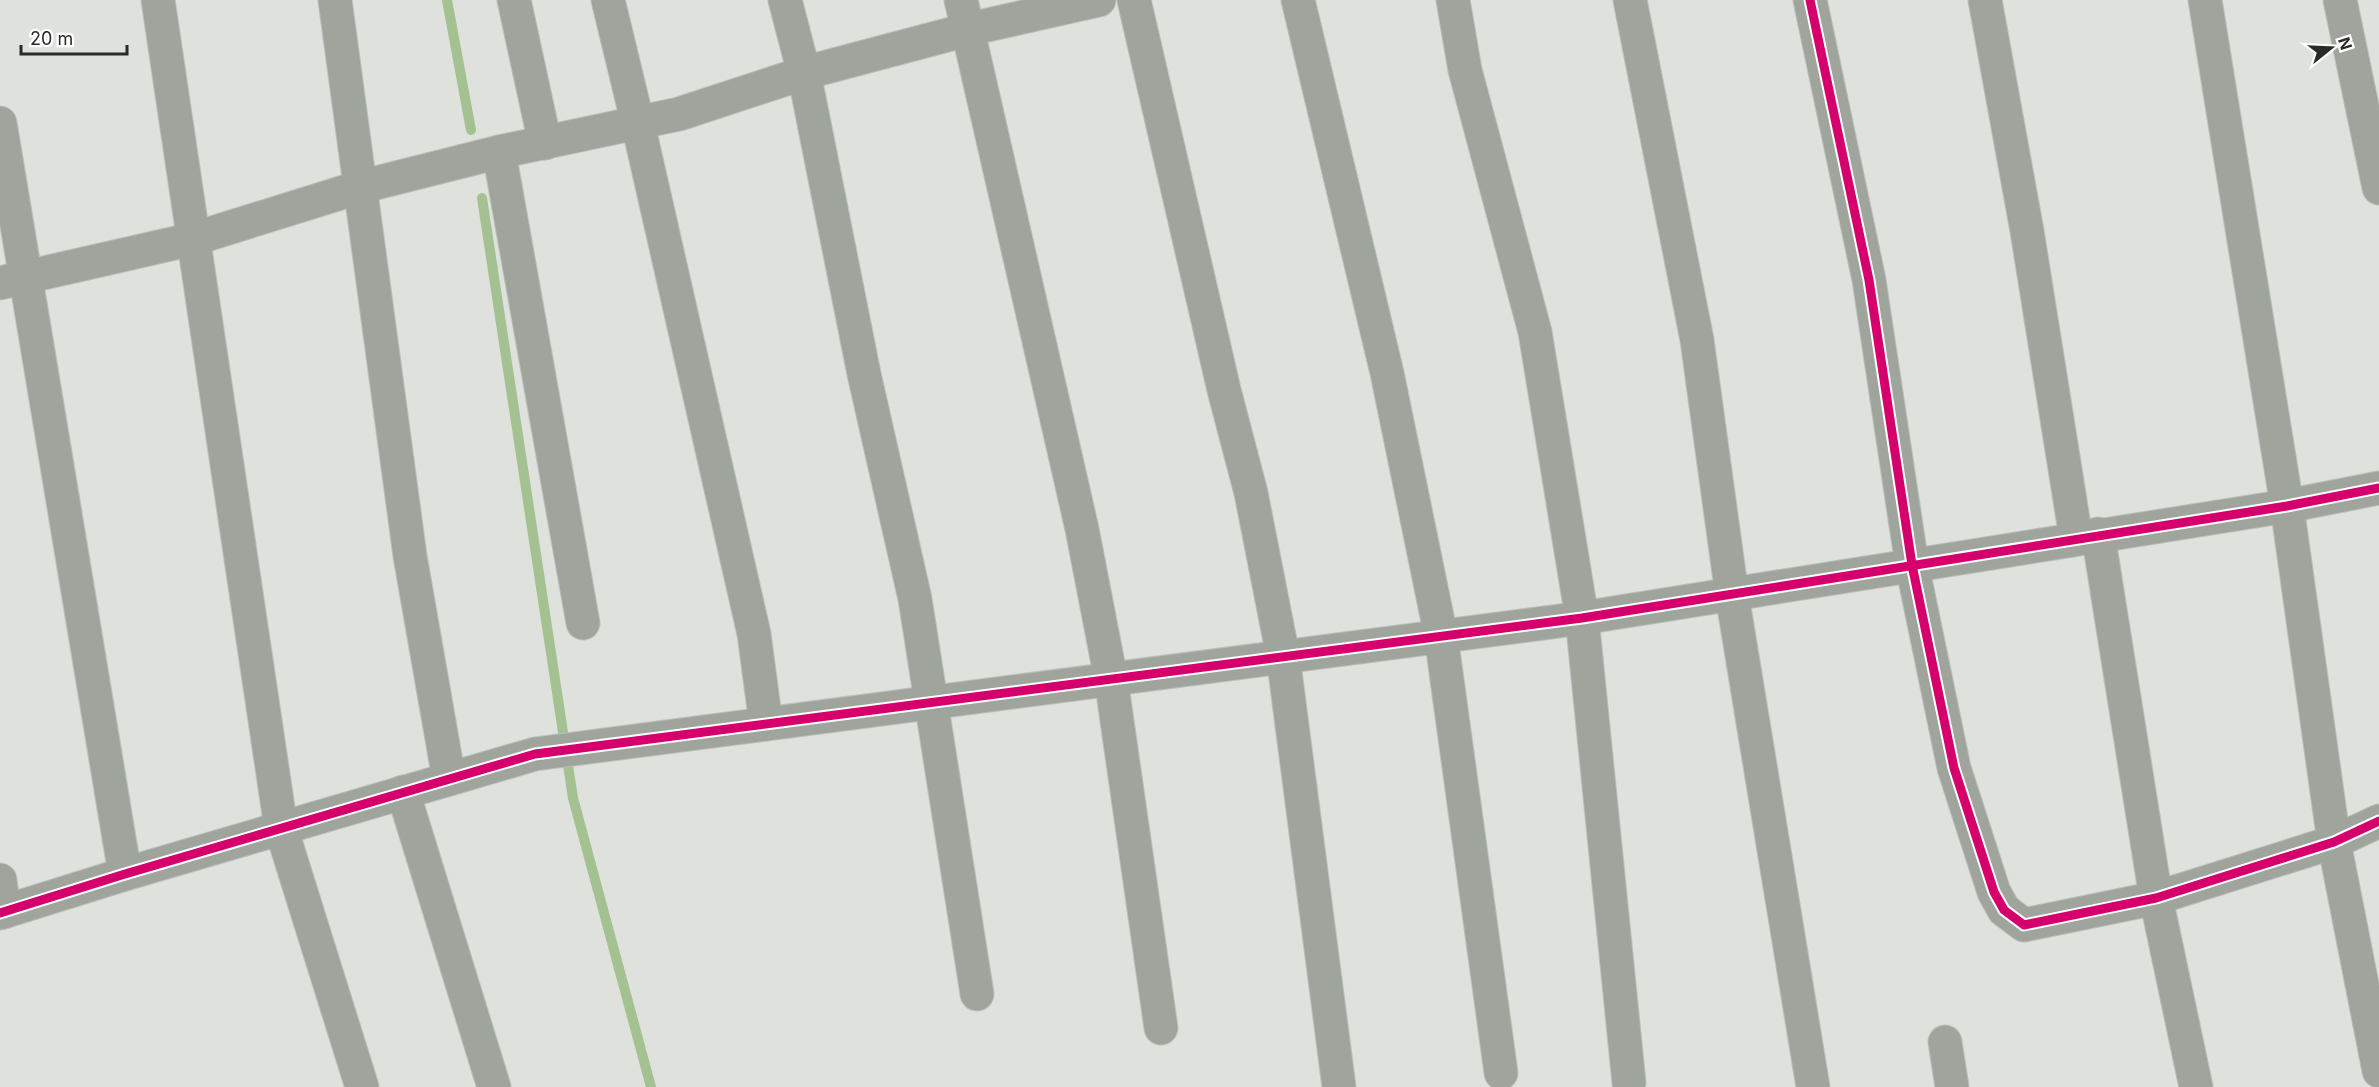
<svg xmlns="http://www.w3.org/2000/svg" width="2379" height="1087" font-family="Inter,sans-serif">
  <rect width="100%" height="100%" fill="#dfe1dd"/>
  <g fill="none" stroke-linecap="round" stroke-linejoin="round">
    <g stroke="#a4c191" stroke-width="10">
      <path d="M447,0L471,130"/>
      <path d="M482,198L573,798L651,1087"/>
    </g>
    <defs>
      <g id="minor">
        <path d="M158,0L281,828L362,1087"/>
        <path d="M335,0L410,556L449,779"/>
        <path d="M514,0L545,143"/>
        <path d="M608,0L638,124L754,634L766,724"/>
        <path d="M785,0L804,73L864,374L915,599L977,994"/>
        <path d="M961,0L1082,529L1111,679L1161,1028"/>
        <path d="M1134,0L1224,390L1251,493L1283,656L1339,1087"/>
        <path d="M1298,0L1387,373L1441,636L1501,1073"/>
        <path d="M1453,0L1465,70L1535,332L1582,618L1629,1083"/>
        <path d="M1630,0L1697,340L1732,595L1813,1087"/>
        <path d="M1810,0L1869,280L1912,565L1954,768L1994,892L2004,910L2024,925L2156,898L2334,842L2379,821"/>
        <path d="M1985,0L2027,231L2076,538"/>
        <path d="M2205,0L2287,506L2334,842L2379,1071"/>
        <path d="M2340,0L2379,188"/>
        <path d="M0,123L125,874"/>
        <path d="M499,152L583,623"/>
        <path d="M0,283L193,239L360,187L499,152L679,114L804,73L970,29L1099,0"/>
        <path d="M2098,534L2156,898L2196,1087"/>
        <path d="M403,792L494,1087"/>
        <path d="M0,880L4,912"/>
        <path d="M0,913L125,874L535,754L1582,618L2287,506L2379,488"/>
        <path d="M1945,1042L1952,1087"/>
      </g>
    </defs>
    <use href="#minor" stroke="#bebfbd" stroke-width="35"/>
    <use href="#minor" stroke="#9fa59c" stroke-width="33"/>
    <defs>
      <g id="cycleway">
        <path d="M1810,0L1869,280L1912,565L1954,768L1994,892L2004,910L2024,925L2156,898L2334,842L2379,821"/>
        <path d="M0,913L125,874L535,754L1582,618L2287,506L2379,488"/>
      </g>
    </defs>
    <use href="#cycleway" stroke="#fff" stroke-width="13"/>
    <use href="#cycleway" stroke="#d6006c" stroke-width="9"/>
  </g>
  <g transform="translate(2331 48) rotate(72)" stroke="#ffffff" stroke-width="4.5" paint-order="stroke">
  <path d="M0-4.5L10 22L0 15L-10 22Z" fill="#292b28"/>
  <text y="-9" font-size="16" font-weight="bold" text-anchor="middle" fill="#292b28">N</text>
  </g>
  <path d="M21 45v9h106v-9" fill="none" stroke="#292b28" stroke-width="3"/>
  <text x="30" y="45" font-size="18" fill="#292b28" stroke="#ffffff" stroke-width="4.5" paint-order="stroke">20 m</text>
</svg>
